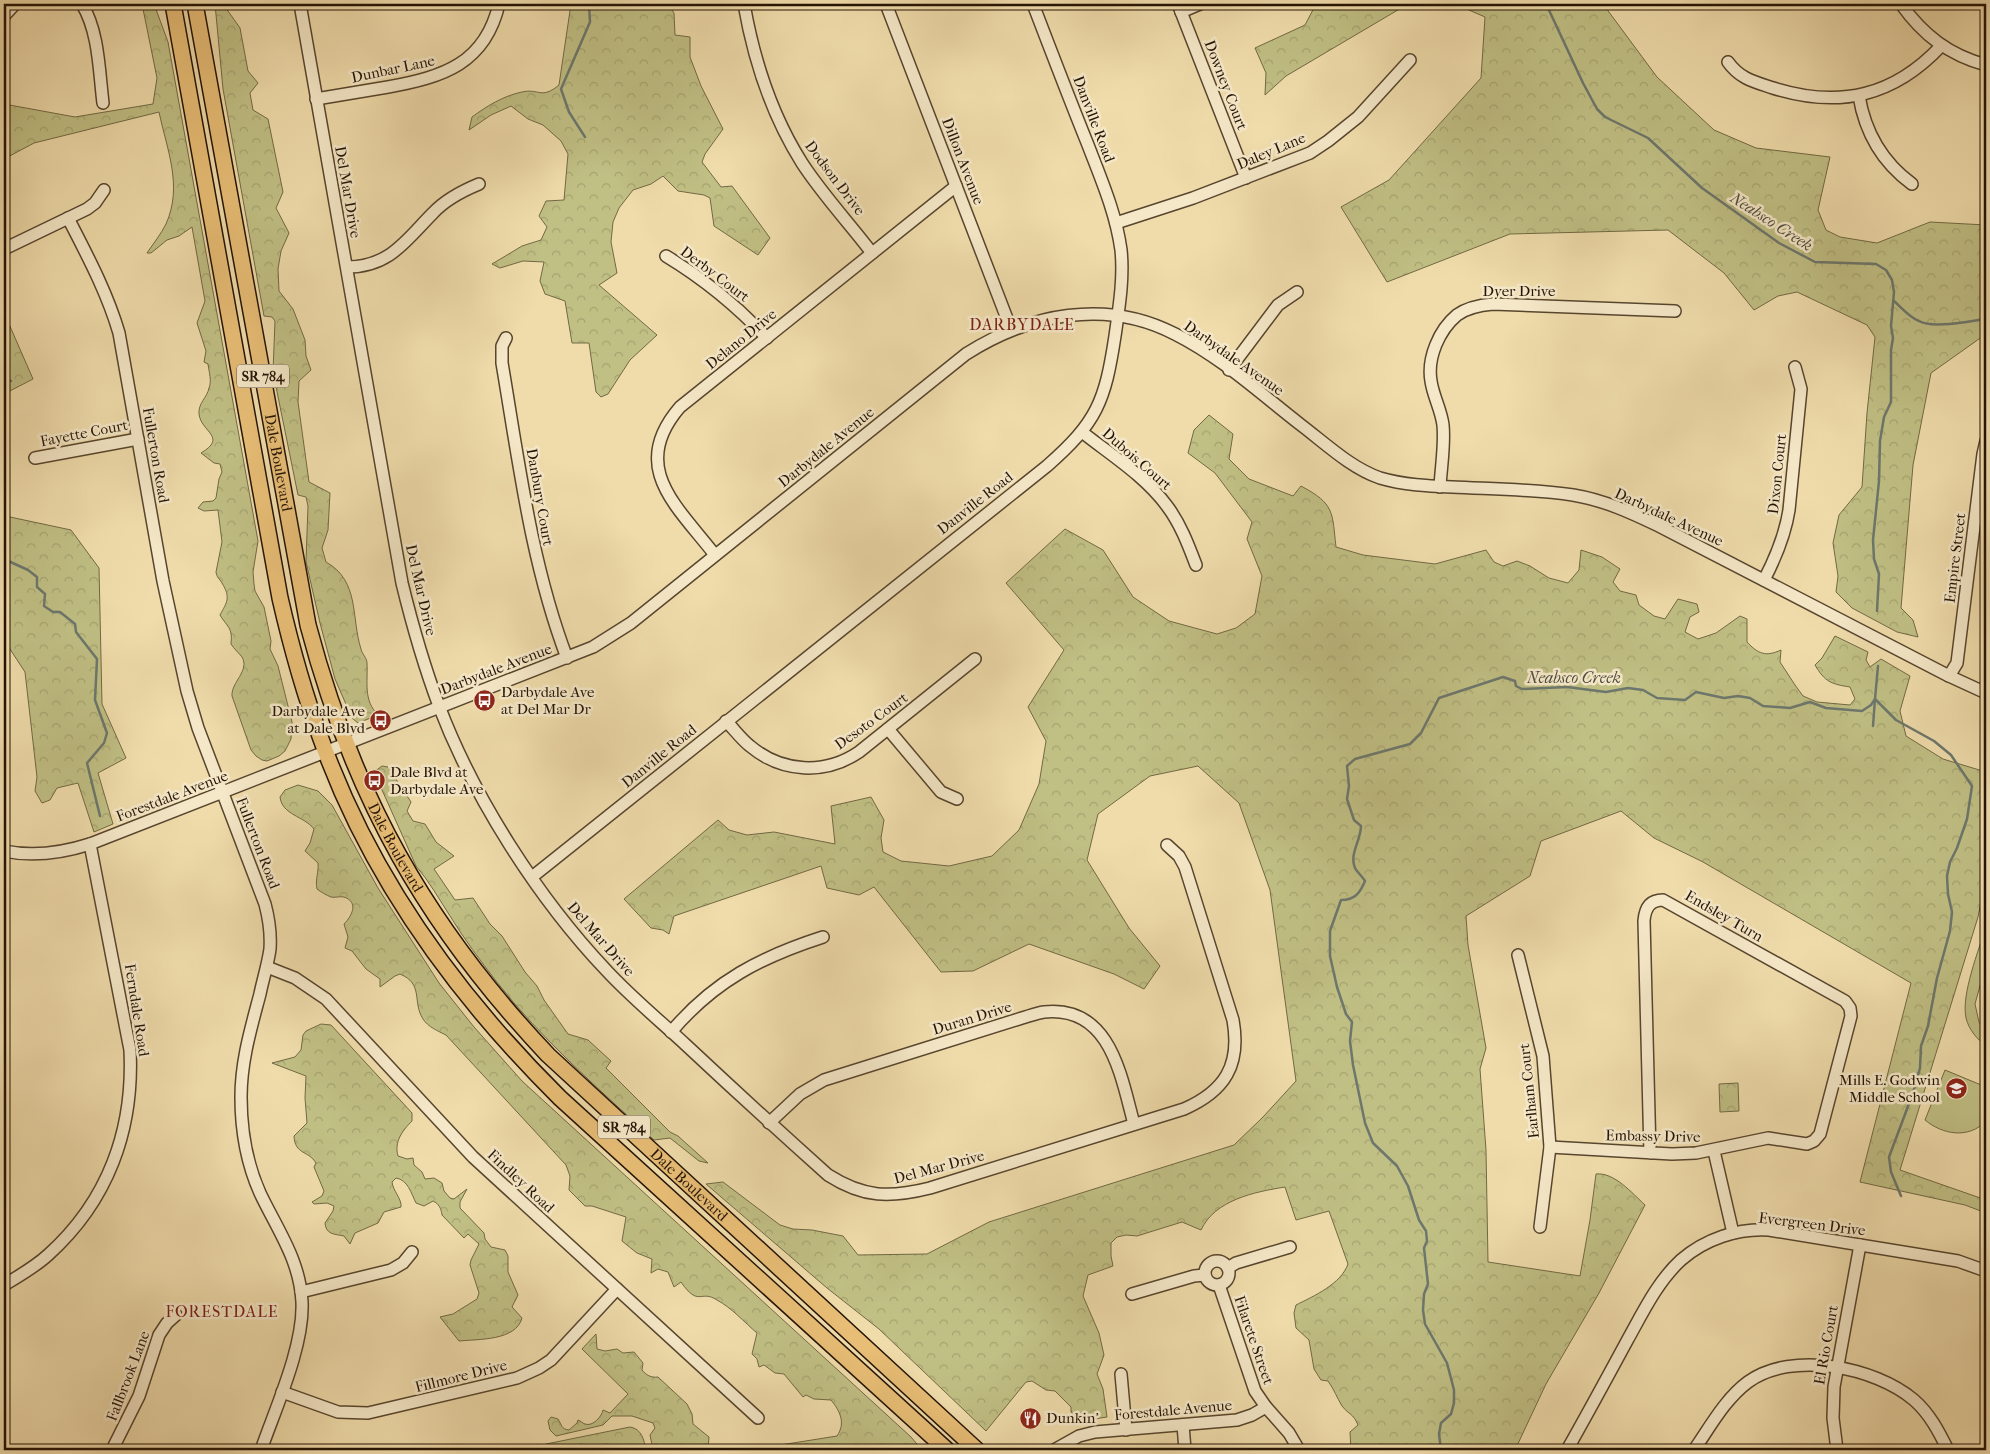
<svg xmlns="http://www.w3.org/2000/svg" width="1990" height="1454" font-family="'IM FELL French Canon',serif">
  <defs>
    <pattern id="forest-crowns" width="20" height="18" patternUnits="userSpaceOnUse" patternTransform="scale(1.25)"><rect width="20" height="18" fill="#c0bf84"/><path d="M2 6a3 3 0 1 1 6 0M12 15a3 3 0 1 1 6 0" fill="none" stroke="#a5a370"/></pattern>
  </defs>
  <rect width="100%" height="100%" fill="#f0dcab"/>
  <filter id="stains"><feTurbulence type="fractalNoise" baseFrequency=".004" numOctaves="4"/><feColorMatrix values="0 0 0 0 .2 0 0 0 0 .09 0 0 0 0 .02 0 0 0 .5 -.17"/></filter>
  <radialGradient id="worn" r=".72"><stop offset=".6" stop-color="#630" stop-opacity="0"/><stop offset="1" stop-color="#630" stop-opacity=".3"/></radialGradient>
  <g fill="url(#forest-crowns)" stroke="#726944">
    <path d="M142,4H154L168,42L258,541L253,572L254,584L255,591L264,607L271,641L270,649L278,666L292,722L291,739L285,751L279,756L267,761L262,760L256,756L251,750L232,696C231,682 250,671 242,657C239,653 234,649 231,644C233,627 227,627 220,615C227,602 231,598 222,583C219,578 217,578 216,572L222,542L218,510L204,511L198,508L203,502L213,501L216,498L219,479L222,472L220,464L214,463L201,453C228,437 201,432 199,414C198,403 207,398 209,388C212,381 209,372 208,364L204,362L206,351L197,323L205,301L192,227L179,236L167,240L151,253H147C153,244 161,234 166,224C183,186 167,150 159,112L34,143L4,159V104L75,117L153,104L157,78Z"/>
    <path d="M215,4H223L240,28L248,71L258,83L250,93L253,110L268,119L283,192L276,208L289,233L281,251L278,269L279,291L293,309L305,340L306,356L311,370L299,381L298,402L309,482L330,493L328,530L322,548L326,562C360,581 351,618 361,649C362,654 367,658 367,663C368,682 363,700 378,715L358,723L352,718L335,679L320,623L306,562L308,506L306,497L298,495L273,372L275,321L272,317L264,316L223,89Z"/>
    <path d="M571,4H668L674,13L675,35L690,37V57L701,86L723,129L705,154L702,162L721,187L732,186L770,238L758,255L714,226L710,198L704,195L678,191L663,176L651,184L633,190L619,208L613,222L611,242L617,273L599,285L657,335L630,360L608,394L601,397L596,392L589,343H572L565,301L545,294L540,281L544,262L523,261L500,268L492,264L522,246L541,240L547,227L539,216L546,201L564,200L568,154L561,141L543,125L528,119L511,106L491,115L469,130L472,117C487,106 503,96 522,92C539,88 541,100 559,85Z"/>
    <path d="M1316,4H1408L1286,76L1265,95L1266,73L1255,48L1305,25Z"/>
    <path d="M1455,4H1603L1657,77L1714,130L1756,148L1830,157L1818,210L1826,230L1840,237L1877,243L1930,222L1986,225V334L1931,373L1913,465L1901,608L1913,620L1918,637L1897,632L1852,608L1836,592L1838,576L1833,543L1839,515L1862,487L1867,413L1875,337L1867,325L1797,292L1778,296L1754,310L1724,273L1668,230L1510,234L1387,282L1341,207L1389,180L1481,78L1485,17Z"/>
    <path d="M9,324L33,379L4,394V326Z"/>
    <path d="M1209,415L1233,434L1229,459L1249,479L1293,496L1301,486C1335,504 1332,512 1336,547L1363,555L1435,564L1486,550L1494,562L1503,566L1517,561L1530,566L1549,578L1568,583L1579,570L1581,550L1602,557L1620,569L1613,582L1620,591L1636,595L1639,605L1654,616L1665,619L1678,599L1697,604L1699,612L1690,617L1685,632L1698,639L1716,633L1740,616L1747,619V642C1758,654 1766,657 1781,650L1780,662L1795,685L1803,696L1817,702L1850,705L1855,699L1850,687C1831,684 1825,682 1815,665L1822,658L1835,636L1868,652L1866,660L1870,667L1881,659L1910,676L1900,711L1906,736L1943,759L1986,772V875L1978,917L1900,1170L1986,1200V1213L1965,1205L1860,1182L1911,983L1703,862L1654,838L1621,811L1541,841L1530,876L1466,916L1468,945L1486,1048L1480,1069L1486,1150L1488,1262L1580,1276L1590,1220L1596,1174C1614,1172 1632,1193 1645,1205L1599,1293L1546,1384L1515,1450H1351L1350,1432L1358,1425C1353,1413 1349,1415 1342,1406C1337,1398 1334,1389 1328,1381L1321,1380L1314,1369L1309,1340L1296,1328L1294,1313L1296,1305C1314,1296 1341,1284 1348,1264L1329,1211L1296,1220L1285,1187C1254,1192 1215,1200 1201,1230L1182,1222L1137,1236L1126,1235L1117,1237L1111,1243V1256L1113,1266L1088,1275L1083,1296L1099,1333L1104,1355L1097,1374L1103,1389L1107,1417L1081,1421L1071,1412V1407L1055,1391L1046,1390L1032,1381L1026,1382L986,1431L879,1329L827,1288L706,1184L723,1182L780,1225L793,1229L812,1230L843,1236L858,1255L927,1254L989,1222L1234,1145L1263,1117L1296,1081L1270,890L1239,803L1198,766L1150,776L1098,814L1087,860L1129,928L1160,966L1144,989L1114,974L1029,944L973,971L941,972L874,887L859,895L827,888L821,866L674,916L669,934L663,930L651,928L624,899L718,820L729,830L747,835L774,832L835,844L831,806L871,797L884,820L881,838L883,852L901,861L949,866L992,856L1019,830L1039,784L1046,741L1028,707L1064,650L1006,583L1065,529L1103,550L1133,597L1169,621L1217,634L1236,628L1255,614L1262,576L1247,539L1252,522L1215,473L1188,453L1194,430Z"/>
    <path d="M4,510L10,517L71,530L99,568L102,704L126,758L98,773L113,824L94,832L78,783L57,788L50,800L42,803L35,791L37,777L25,672L4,640Z"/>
    <path d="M382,766L388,767L411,802L407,811L413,821L425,824L436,842L454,856L434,869L455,900L473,898L490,924L502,936L525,972L537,986L544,1000L568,1034L588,1040L611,1061L606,1068L670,1132L678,1136L708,1163L699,1161L670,1138L654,1140C600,1090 542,1040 496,981C480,960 464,939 450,916C439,899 429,881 416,866L374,772Z"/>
    <path d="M298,785L318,791L332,805L378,888L439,983L474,1027L522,1081L911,1437L922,1450H749L837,1436C846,1423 840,1411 831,1400L814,1399L806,1395L803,1397L784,1374L775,1373L764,1365L759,1367L757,1359L752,1354L757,1333C744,1322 732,1308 717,1300C700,1289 699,1308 681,1282L674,1287L668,1272L658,1269L651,1273L652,1259L637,1253L622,1241L626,1217L592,1206H585L569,1190L570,1176L566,1165L446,1035C438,1031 428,1027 423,1019C412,1002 424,984 400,974L395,976L380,987V979L366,969L352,951L345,948L348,937L344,924C352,916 359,902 344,897C340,896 335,898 331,897C326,895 321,892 317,889C315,879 319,872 318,863L305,851L310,843L314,829C304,816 282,815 280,797L285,790Z"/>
    <path d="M321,1024L331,1025L412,1113V1121C402,1131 394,1142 398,1156L407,1159L413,1158L414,1165L422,1172L425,1179L434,1178L442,1183L444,1191L450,1198L454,1199L467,1189L460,1202V1208L484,1233L485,1239L491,1247L505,1250L508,1256V1272L518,1295L512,1307L522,1318C516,1341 478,1339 459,1341L440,1317L453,1314L477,1299L479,1293L470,1265L471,1260L479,1244L468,1234L464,1238L442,1215C441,1208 439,1204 433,1201L424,1206L416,1203C411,1193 408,1180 396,1178L392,1182C393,1191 402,1199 401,1207L384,1212L378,1223L355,1233L350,1244L344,1236C335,1234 326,1235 325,1223L333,1211L334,1206L327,1203L314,1204L312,1202L322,1196L324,1191L314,1167L316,1163C308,1150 295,1155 294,1136L307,1123L305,1098L306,1076L272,1063L295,1057L301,1050L303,1035L306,1031Z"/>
    <path d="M1738,1083L1739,1111L1720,1112L1719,1084Z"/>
    <path d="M596,1334L597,1349L605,1351L617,1349L623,1353L634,1352L643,1363L642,1370C646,1375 651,1378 658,1377L687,1404L692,1414L693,1424L709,1437L708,1450H653L650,1435L655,1428L653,1423L632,1416H612L603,1425L556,1436L550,1430L548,1421L551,1417L558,1419C562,1425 561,1429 569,1430L577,1423L578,1420C581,1421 582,1423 585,1424C593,1427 602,1416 603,1410L610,1413L628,1394L582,1349Z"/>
    <path d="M630,1427C642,1429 644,1440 646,1450H546V1444Z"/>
  </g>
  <g fill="#c0bf84" stroke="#726944">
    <path d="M1986,926V964L1975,1004L1979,1022L1986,1033V1046C1977,1039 1969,1030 1966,1018C1961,994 1979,950 1986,926Z"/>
    <path d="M1945,1070L1986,1087V1121C1969,1139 1943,1135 1925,1120Z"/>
  </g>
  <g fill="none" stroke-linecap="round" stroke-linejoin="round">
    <g stroke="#6d776d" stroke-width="2.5">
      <path d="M1548,4V8L1583,83L1597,109L1605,117L1648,138L1702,188L1779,243L1815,262L1876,264L1886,270L1892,280L1894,292L1891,326L1893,338L1891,350V402L1884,417L1880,441L1879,481L1873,540L1874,559L1879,574L1877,611"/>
      <path d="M585,137L569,112L561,89L590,22L589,4"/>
      <path d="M1894,301C1902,308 1909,317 1919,321C1933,329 1969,321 1986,319"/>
      <path d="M4,377L11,381"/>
      <path d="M4,559L28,570L37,577V587L45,594L44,606L53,612H60L75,624L76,632L97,659L95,700L107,733L104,743L87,763L100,816"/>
      <path d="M1873,726L1875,699L1896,720L1934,741L1951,755L1972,786L1967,819L1957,848L1950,862L1947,876L1948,894L1952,912L1950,931L1937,978L1928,1026L1921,1046L1920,1068L1913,1093L1889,1157L1891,1172L1901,1196"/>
      <path d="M1441,1450L1439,1434L1441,1423L1451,1414L1454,1403V1390L1447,1363L1425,1324L1423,1310L1424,1294L1428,1284L1424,1248L1427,1241L1426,1231L1419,1220L1408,1186L1397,1166L1373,1143L1365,1123L1353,1065L1350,1041L1352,1022L1346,1014L1337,987L1330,956V931L1341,900C1355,900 1360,893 1365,881C1362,876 1357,872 1355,868C1349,854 1361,840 1361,826L1354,820L1347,799L1349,786L1347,766L1355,759L1410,744L1421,733L1439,698L1503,677L1515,681L1516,686L1522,689L1567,687L1606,692L1628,688L1643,690L1657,698L1685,700L1696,692L1724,698L1738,696L1750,698L1763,706L1790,708L1810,702L1826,708L1862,711L1871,705L1875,699L1878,666"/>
    </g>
    <defs>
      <g id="minor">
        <path d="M82,4C99,32 99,71 103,103"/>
        <path d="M300,4L402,583C412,624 424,666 439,706C474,798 538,898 606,970C631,997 659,1020 686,1045C733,1089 780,1132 828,1175C864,1198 890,1198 930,1188L1184,1109C1225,1091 1241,1065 1233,1020L1185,867L1179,856L1167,845"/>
        <path d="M744,4C754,61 771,114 802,163C822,194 850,224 872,253"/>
        <path d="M886,4L1011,329"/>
        <path d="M1178,4L1246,178"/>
        <path d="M1901,4C1923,35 1949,55 1986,65"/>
        <path d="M1181,12L1200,4"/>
        <path d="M4,16L15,4"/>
        <path d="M1728,62C1740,79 1755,82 1773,88C1840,109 1894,96 1941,46"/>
        <path d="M1859,96C1865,132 1882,162 1912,184"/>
        <path d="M316,99C340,95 364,91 388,87C443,77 485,64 499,4"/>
        <path d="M68,218C87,255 107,292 119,333L163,581L187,691L198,728L265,904C269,919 271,934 270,949C268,964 263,979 260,994C251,1028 241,1061 241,1097C241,1130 247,1164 260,1193C277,1229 300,1260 302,1302C304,1346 276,1407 261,1450"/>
        <path d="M1116,223L1193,198L1310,153L1328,141L1358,117L1410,60"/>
        <path d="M4,249L87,209L95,203L104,190"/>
        <path d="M666,256C704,279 736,305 767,338"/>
        <path d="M347,267C390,267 406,240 433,213C446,199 462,191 479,184"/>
        <path d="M506,338L502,346V363C519,463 531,563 567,658"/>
        <path d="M1229,370L1278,305L1297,292"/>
        <path d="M1082,432C1111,455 1145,476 1167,506C1180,523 1188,544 1196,565"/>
        <path d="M35,458L138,439"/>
        <path d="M1440,487C1441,467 1445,445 1443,425C1441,409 1433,396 1431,381C1427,358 1439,330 1457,315C1468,307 1481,305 1493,304L1675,311"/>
        <path d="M715,555C677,506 628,467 680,407L956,186"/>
        <path d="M1764,580C1776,557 1785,536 1789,510L1801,389L1795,367"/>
        <path d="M1949,676L1957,663L1983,454L1986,441"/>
        <path d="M726,721C734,729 741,739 750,746C782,773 825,775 859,752L975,659"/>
        <path d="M888,729L941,792L957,799"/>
        <path d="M4,851C33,857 62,853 90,844L593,647L631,623L966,354C1029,314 1106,298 1175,334C1221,357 1261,394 1301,425C1326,444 1351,468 1380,478C1404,485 1428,486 1452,487C1492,489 1534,489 1573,495C1604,500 1632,513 1659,526L1949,676L1986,693"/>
        <path d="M532,877L1047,466C1097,422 1105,402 1115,336C1119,308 1124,278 1121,250C1116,213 1101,179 1088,145C1069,98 1051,51 1033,4"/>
        <path d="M1518,955L1543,1056L1550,1147L1540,1227"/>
        <path d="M267,967L295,978L326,999L473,1157L758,1418"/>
        <path d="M671,1032C714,981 761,957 823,937"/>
        <path d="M769,1123L800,1094L824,1080L1022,1018C1029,1016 1037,1013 1044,1012C1111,1005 1121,1077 1134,1124"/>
        <path d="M1550,1147L1672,1154L1696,1153L1768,1138L1807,1144L1814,1141L1820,1134L1851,1016L1850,1008L1845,1001L1663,900C1650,900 1645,908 1644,921L1650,1153"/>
        <path d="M1714,1151L1733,1233"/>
        <circle cx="1217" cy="1273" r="12"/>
        <path d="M1228,1268L1236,1263L1290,1247"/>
        <path d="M4,1285C19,1276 35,1267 48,1255C108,1201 134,1130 130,1050L90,844"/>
        <path d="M1219,1285L1255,1391L1266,1407L1289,1433L1299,1450"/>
        <path d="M301,1292L391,1270L403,1263L412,1252"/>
        <path d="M1132,1294L1194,1276L1205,1275"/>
        <path d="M1121,1374L1126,1430"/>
        <path d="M282,1392L338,1412L368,1413L517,1378L539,1368L551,1360L617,1289"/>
        <path d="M1183,1425L1185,1450"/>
        <path d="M112,1450L139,1396L159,1335L167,1323L176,1315"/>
        <path d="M1054,1450L1079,1436L1095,1432L1237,1420L1252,1415L1266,1407"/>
        <path d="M1567,1450C1588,1413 1608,1376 1628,1339C1643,1312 1658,1281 1681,1260C1705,1239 1738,1228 1769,1230L1958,1261L1986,1271"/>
        <path d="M1694,1450C1710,1427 1725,1399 1748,1382C1792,1350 1875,1367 1914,1400C1930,1414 1939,1432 1948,1450"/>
        <path d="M1837,1450L1833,1418L1834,1387L1860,1245"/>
      </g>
      <g id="major">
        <path d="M173,4L280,598C291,646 304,693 321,739C370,877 457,996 560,1098L947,1450"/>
        <path id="s1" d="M195,4L308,625C353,796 426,926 548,1055L977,1450"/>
      </g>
    </defs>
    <use href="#minor" stroke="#57452e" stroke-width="14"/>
    <use href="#major" stroke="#241305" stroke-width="18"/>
    <use href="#minor" stroke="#f5e8c8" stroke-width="11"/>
    <use href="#major" stroke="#e8be76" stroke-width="15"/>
  </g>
  <defs>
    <symbol id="bus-disc" viewBox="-11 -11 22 22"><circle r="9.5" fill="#8f2418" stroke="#f5e8c8"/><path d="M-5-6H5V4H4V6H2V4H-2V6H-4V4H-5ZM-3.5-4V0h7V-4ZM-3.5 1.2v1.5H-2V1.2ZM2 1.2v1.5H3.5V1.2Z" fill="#fff"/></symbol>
    <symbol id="school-disc" viewBox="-11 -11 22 22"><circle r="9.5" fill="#8f2418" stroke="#f5e8c8"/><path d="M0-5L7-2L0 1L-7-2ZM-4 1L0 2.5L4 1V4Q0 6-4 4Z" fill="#fff"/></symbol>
    <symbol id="restaurant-disc" viewBox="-11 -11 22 22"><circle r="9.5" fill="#8f2418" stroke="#f5e8c8"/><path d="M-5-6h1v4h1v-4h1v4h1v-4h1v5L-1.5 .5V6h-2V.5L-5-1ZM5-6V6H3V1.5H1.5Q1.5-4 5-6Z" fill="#fff"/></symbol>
  </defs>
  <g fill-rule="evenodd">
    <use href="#bus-disc" x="472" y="688" width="25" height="25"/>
    <use href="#bus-disc" x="368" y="708" width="25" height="25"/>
    <use href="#bus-disc" x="362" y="768" width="25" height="25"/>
    <use href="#school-disc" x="1944" y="1076" width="25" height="25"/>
    <use href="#restaurant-disc" x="1018" y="1406" width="25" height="25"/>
  </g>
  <g text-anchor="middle" stroke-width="5" stroke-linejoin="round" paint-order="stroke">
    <g fill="#f5e8c8" stroke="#635340" stroke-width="1">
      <rect x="237" y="364.5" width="52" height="23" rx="4"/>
      <rect x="598" y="1115.5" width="52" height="23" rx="4"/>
    </g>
    <g font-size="14" font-weight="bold" fill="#241305">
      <text x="263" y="381">SR 784</text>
      <text x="624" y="1132">SR 784</text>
    </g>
    <g font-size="15" fill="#241305" stroke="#f5e8c8">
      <text transform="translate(393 69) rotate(-12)" y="5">Dunbar Lane</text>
      <text transform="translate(1226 85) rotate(69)" y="5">Downey Court</text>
      <text transform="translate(1094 119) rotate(69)" y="5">Danville Road</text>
      <text transform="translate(1271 151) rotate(-23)" y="5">Daley Lane</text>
      <text transform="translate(963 161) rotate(69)" y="5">Dillon Avenue</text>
      <text transform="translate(835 178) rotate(53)" y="5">Dodson Drive</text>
      <text transform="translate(348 192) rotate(80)" y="5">Del Mar Drive</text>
      <text transform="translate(715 274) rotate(37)" y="5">Derby Court</text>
      <text x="1519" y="296">Dyer Drive</text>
      <text transform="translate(741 339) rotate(-39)" y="5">Delano Drive</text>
      <text transform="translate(1234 358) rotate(35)" y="5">Darbydale Avenue</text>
      <text transform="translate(84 433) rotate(-11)" y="5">Fayette Court</text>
      <text transform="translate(826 447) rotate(-39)" y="5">Darbydale Avenue</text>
      <text transform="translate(156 455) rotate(80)" y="5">Fullerton Road</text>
      <text transform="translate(1137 459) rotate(41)" y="5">Dubois Court</text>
      <text dy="5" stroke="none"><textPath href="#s1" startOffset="466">Dale Boulevard</textPath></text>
      <text transform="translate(1777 474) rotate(-84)" y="5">Dixon Court</text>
      <text transform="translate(540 497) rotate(80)" y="5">Danbury Court</text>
      <text transform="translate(975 503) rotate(-38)" y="5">Danville Road</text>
      <text transform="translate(1669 517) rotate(25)" y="5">Darbydale Avenue</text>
      <text transform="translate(1955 558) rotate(-83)" y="5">Empire Street</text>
      <text transform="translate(421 590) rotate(77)" y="5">Del Mar Drive</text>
      <text transform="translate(496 669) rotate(-21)" y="5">Darbydale Avenue</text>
      <text transform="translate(871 721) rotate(-36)" y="5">Desoto Court</text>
      <text transform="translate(659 756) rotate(-39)" y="5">Danville Road</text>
      <text transform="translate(172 796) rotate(-21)" y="5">Forestdale Avenue</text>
      <text transform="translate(258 843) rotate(69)" y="5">Fullerton Road</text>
      <text dy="5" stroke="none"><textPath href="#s1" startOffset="871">Dale Boulevard</textPath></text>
      <text transform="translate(1724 916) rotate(30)" y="5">Endsley Turn</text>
      <text transform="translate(601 939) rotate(49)" y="5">Del Mar Drive</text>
      <text transform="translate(137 1010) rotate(81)" y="5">Ferndale Road</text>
      <text transform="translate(972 1018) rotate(-17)" y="5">Duran Drive</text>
      <text transform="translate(1529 1091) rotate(-96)" y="5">Earlham Court</text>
      <text transform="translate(1653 1136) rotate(1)" y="5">Embassy Drive</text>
      <text transform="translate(939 1167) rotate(-15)" y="5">Del Mar Drive</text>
      <text transform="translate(521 1181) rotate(43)" y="5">Findley Road</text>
      <text dy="5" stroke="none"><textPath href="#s1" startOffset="1321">Dale Boulevard</textPath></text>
      <text transform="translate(1812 1224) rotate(7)" y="5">Evergreen Drive</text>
      <text transform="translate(1254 1340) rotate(71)" y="5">Filarete Street</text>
      <text transform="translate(1826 1345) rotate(-80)" y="5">El Rio Court</text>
      <text transform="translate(128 1376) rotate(-69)" y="5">Fallbrook Lane</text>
      <text transform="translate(461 1376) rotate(-14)" y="5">Fillmore Drive</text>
      <text transform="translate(1173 1410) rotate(-5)" y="5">Forestdale Avenue</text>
    </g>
    <g font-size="15" fill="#241305" stroke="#f5e8c8" text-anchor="start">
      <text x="501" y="697">Darbydale Ave<tspan x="501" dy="17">at Del Mar Dr</tspan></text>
      <text x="365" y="716" text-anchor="end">Darbydale Ave<tspan x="365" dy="17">at Dale Blvd</tspan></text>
      <text x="390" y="777">Dale Blvd at<tspan x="390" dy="17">Darbydale Ave</tspan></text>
      <text x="1940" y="1085" text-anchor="end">Mills E. Godwin<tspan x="1940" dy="17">Middle School</tspan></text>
      <text x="1046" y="1423">Dunkin'</text>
    </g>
    <g font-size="16" font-style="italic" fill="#4e4d42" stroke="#f5e8c8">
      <text transform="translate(1772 221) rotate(33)" y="6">Neabsco Creek</text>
      <text x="1574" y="683">Neabsco Creek</text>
    </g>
    <g font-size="16" letter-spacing="1" fill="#7a1f14" stroke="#f5e8c8">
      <text x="1022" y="330">DARBYDALE</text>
      <text x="222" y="1317">FORESTDALE</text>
    </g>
  </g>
  <rect width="1990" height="1454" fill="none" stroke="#f0dcab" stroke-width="20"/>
  <rect x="5" y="5" width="1980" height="1444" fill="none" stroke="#241305" stroke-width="2.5"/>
  <rect x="10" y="10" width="1970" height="1434" fill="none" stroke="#241305"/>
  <rect width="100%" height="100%" filter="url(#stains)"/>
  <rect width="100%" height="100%" fill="url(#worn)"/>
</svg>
